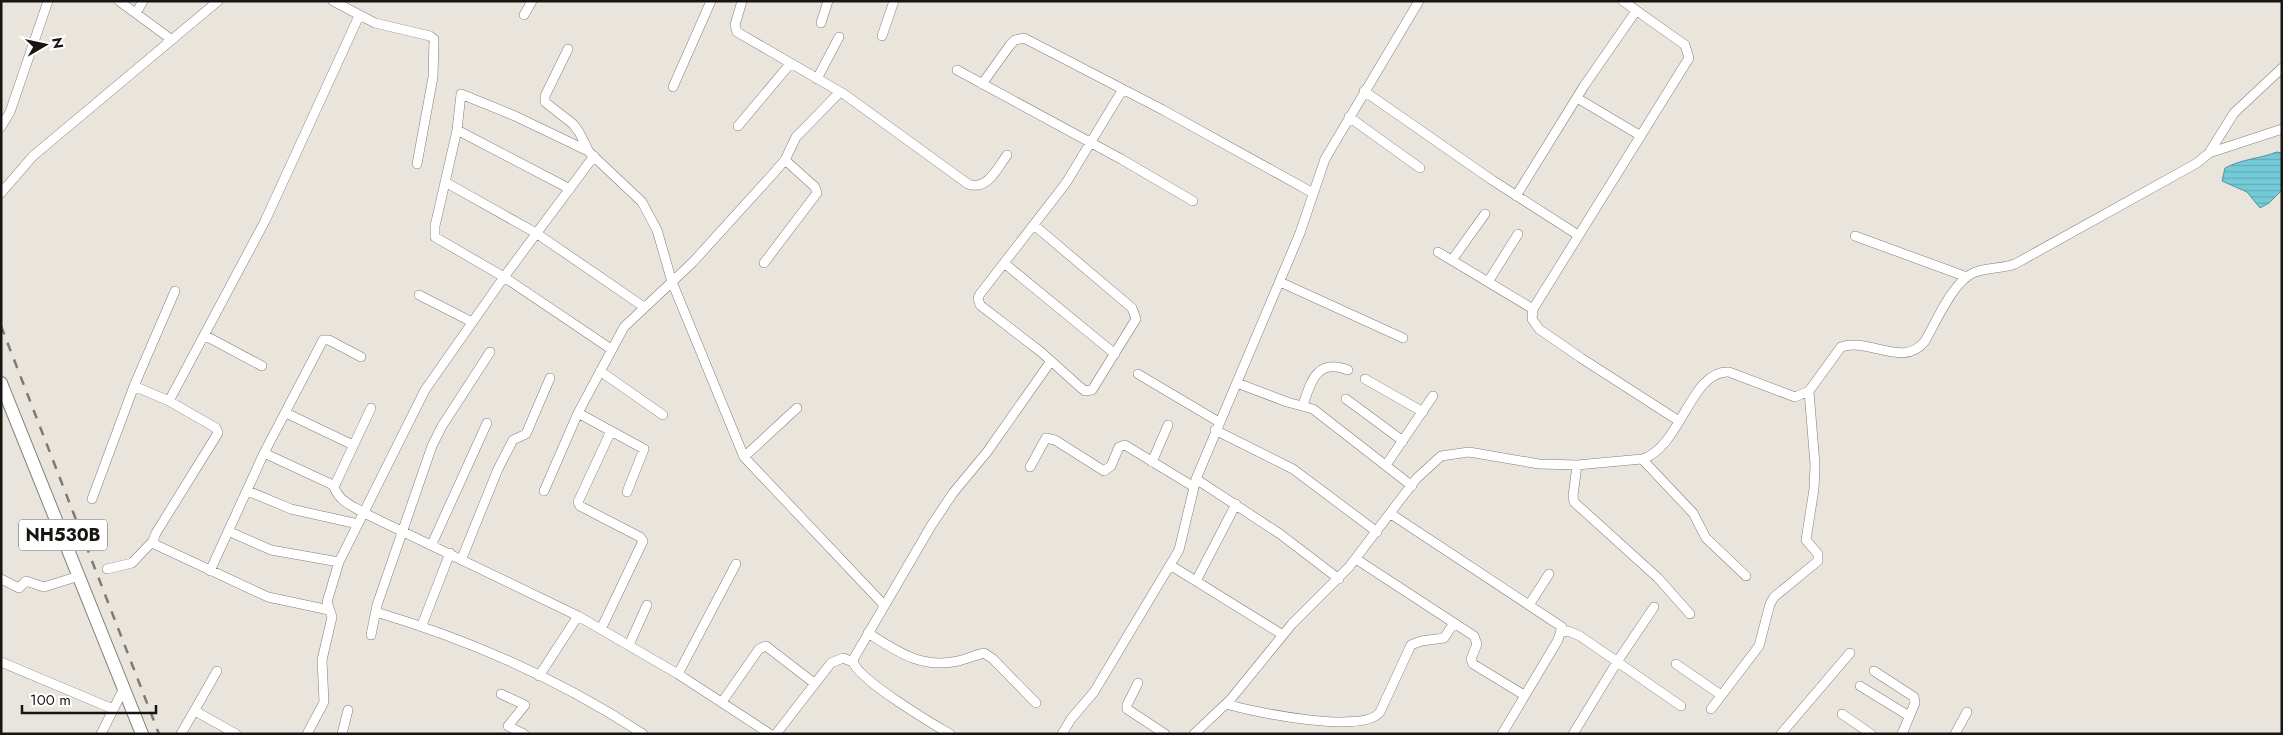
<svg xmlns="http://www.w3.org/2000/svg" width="2283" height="735" font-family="Jost,sans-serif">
  <defs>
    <pattern id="water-rules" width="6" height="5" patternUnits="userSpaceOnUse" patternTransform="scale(1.25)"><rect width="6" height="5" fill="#73cbd8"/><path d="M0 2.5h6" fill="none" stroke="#63adb8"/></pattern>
  </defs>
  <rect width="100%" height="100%" fill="#e9e5dc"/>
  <path fill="url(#water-rules)" stroke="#57949d" d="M2277,152L2282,153V190L2269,203L2260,208L2247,192L2222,181L2225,168C2242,159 2258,159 2277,152Z"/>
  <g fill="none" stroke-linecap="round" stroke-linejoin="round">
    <g stroke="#837f77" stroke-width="10">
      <path id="minor" d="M119,1L172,40
        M333,1L375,23L430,36L434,39L433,77L417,164
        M742,1L735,25L737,32L844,94L968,184C987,191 997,169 1007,155
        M1623,1L1685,45L1689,58L1533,309L1532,319L1539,329L1581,358L1679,421
        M136,13L143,1
        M524,15L532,1
        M821,23L828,1
        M882,36L894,1
        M568,49L545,96V102L573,124L579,132L588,150
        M957,70L1121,159L1193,201
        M817,79L839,37
        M982,84L1010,45L1015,40L1024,38L1163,110L1313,193
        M673,87L711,1
        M1364,91L1492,180L1578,235
        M1577,98L1641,136
        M1349,117L1420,168
        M738,126L790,64
        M1,127L10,112L48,1
        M457,130L570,189
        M2209,153L2282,129
        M445,182L536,233L644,307
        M1,193L33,156L218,1
        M1516,196L1584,86L1636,11
        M1034,225L1132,308L1136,319L1092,390L1085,391L1080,387L1041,352L980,305L978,298L980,294L1066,183L1123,89
        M1855,236L1967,277
        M1438,252L1533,309
        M1452,260L1485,214
        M764,263L817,193L815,187L785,160
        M1004,263L1115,354
        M1280,282L1403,338
        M1488,282L1518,234
        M419,295L472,322
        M204,335L262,366
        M611,349L504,277L435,237V226L457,130L461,94L515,116L588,151L642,202L657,230L672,282L744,457L884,605
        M600,371L663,415
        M1138,374L1219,422
        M1365,379L1423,412
        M1237,383L1287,402L1313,409L1412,486
        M134,386L175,291
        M1346,399L1403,441
        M169,401L265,221L359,16
        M1303,405C1311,381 1317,358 1348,370
        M286,413L353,445
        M578,413L644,449L627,492
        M1215,430L1293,469L1377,532
        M264,453L333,485C339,501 349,504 364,513L578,616L678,674L770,734
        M744,457L797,408
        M1642,459L1693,513L1706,538L1746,576
        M1152,462L1168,425
        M1386,465L1433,396
        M1577,465L1573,496L1574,502L1658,578L1690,614
        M1030,467L1046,438L1055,440L1104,471L1111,466L1119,447L1125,445L1194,487
        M1196,479L1280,534L1339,579
        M334,487L371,408
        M248,491L291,509L358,524
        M544,491L578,413L624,327L693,262L772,175L785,160L796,137L840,92
        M92,499L134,386L169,401L216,428L218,433L156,533L152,543L268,597L329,610
        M1391,514L1562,627L1558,640L1502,734
        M228,531L271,550L339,562
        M432,544L487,423
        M462,558L498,469L513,440L526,434L550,378
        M1356,559L1474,636L1477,644L1471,659L1473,664L1524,695
        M1170,565L1283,635
        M107,569L132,563L152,542
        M210,571L264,453L323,340H329L361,357
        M1,579L19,588L26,581L44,587L79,576
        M1196,581L1236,504
        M1529,605L1549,574
        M376,612C470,640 561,680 643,734
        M422,625L450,553
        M601,629L643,541L640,537L580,506L578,502L611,431
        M1562,632L1568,631L1580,636L1681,706
        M868,633C898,652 921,669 958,661C967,659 975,655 984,653L993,659L1036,703
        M371,635L377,605L432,446L442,426L490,352
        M629,645L647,605
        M1,662L113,709
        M1676,664L1721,695
        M1874,671L1914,697L1915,703L1902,734
        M678,674L736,564
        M539,676L578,616
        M1138,683L1127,705V709L1165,734
        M1860,686L1909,716
        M501,694L525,705L508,726L524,734
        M722,702L759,649L766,646L814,683
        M1226,704C1253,712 1364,735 1380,712L1411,645L1421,641L1444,638L1454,623
        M1711,709L1759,646L1770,604L1774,597L1818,561V554L1806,540L1814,489L1815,465L1809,391
        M195,711L236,734
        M1842,714L1871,734
        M101,734L124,688
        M181,734L217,671
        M307,734L324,702L322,660L332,617L327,602L339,562L425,390L504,277L594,156
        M342,734L348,710
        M776,734L831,663L843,658L853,662
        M950,734C931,723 859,680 853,662L854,658L931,526L953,493L987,452L1051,361
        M1062,734L1071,719L1094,692L1179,550L1196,479L1300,233L1325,159L1419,1
        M1194,734L1230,700L1292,624L1349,567L1416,479L1441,456L1469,452L1539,464L1577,465L1642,459C1680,449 1691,369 1729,372L1795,397L1809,391L1841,347C1868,337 1904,369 1925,341C1936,322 1953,282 1973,273C1986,267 2002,269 2015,264L2197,163L2209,153L2234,113L2282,68
        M1573,734L1617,662L1654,607
        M1781,734L1850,653
        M1955,734L1967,712"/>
    </g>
    <g stroke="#837f77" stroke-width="14">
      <path id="highway" d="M1,383L142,734"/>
    </g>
    <use href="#minor" stroke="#fff" stroke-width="9"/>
    <use href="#highway" stroke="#fff" stroke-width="12"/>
    <path stroke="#7e7b75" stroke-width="2.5" stroke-dasharray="9 9" stroke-linecap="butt" d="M1,326L159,734"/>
  </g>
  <g text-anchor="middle" stroke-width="4" stroke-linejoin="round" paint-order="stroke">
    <rect fill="#fff" stroke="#5d5b59" stroke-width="1" x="19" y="519.5" width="88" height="31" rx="4"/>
    <g font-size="18" font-weight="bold" fill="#171512">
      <text x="63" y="541">NH530B</text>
    </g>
  </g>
  <rect width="2283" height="735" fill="none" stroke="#171512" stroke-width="5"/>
  <g transform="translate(45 45) rotate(81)" stroke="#ffffff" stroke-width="4" paint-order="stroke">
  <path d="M0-4L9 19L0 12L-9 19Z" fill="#171512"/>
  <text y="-8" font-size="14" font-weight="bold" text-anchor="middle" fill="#171512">N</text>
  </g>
  <path d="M22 705v8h134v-8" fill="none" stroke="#171512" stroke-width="2.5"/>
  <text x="30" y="705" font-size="15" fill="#171512" stroke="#ffffff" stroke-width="4" paint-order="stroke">100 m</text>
</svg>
